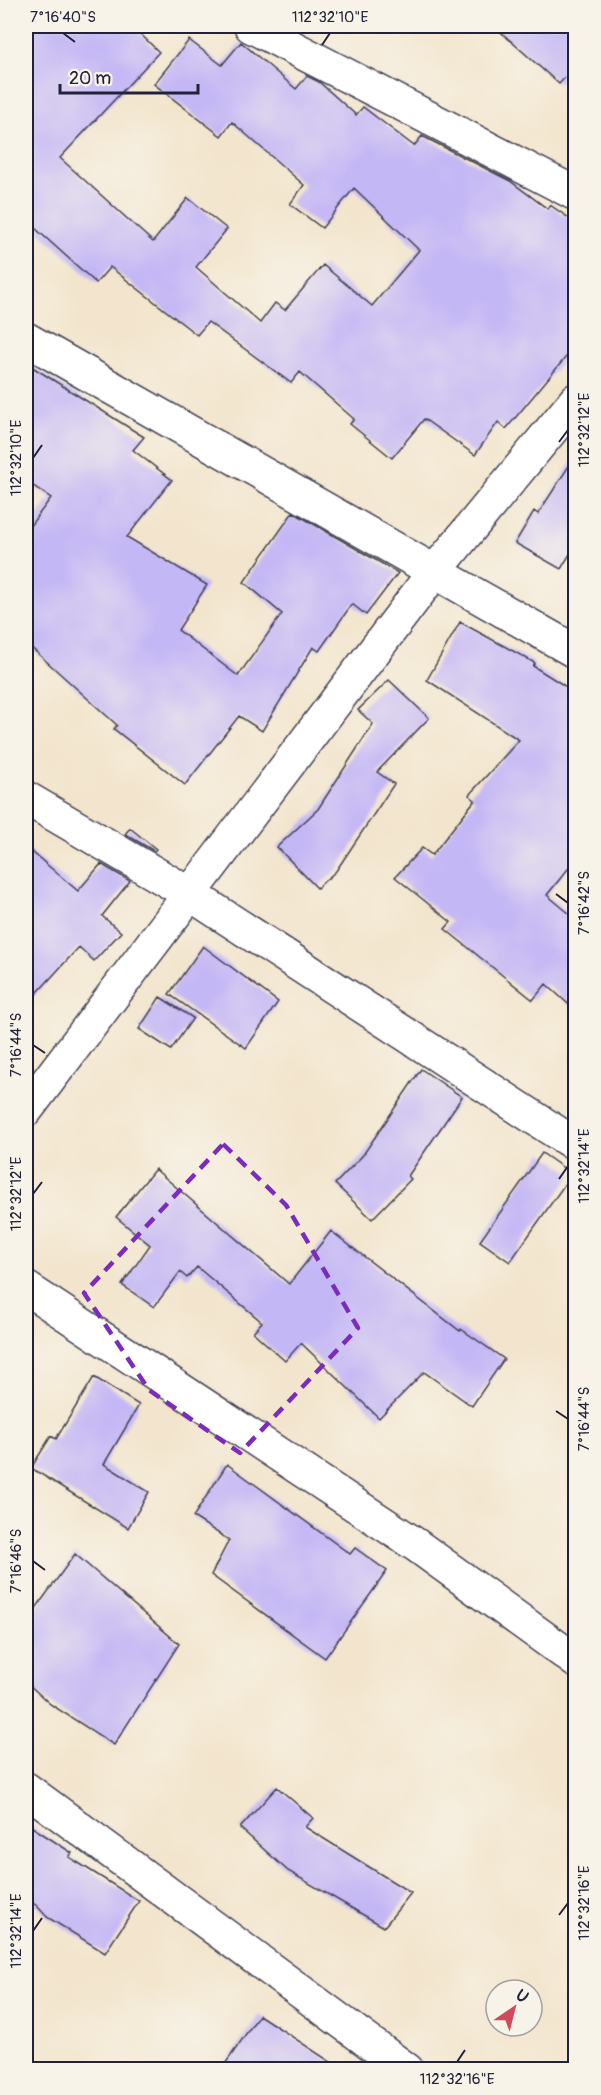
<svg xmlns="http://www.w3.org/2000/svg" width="601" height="2095" font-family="Pangolin,sans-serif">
  <rect width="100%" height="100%" fill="#f7f3e8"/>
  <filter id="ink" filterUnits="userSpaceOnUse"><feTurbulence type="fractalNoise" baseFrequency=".0167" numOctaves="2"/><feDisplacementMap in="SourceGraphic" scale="12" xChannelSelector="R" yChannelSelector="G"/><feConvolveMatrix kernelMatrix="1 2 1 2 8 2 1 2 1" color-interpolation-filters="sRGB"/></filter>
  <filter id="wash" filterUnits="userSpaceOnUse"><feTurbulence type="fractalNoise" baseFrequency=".008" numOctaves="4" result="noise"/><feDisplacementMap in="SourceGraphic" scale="24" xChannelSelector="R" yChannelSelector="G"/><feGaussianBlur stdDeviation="1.35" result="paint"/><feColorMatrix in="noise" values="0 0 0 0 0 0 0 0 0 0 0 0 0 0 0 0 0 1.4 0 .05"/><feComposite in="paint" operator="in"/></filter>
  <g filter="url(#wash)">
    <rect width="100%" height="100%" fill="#f3e5cd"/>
    <g id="blocks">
      <path fill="#c4b7f5" d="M26,26H132L159,52L60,158L153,242L188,198L227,229L196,267L260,323L275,303L285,310L323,265L372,306L419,250L354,188L322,228L290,204L304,185L232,122L221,136L154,84L189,40L222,65L241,42L296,89L307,76L319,82L356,115L363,107L414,146L422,136L510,181L548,209L550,205L576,223V345L506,429L498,422L475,455L424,419L392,458L350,424L354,419L300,372L291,383L208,322L197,335L110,267L96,283L26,220Z
        M494,26H576V66L559,84Z
        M26,363L144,437L133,450L172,480L127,537L207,585L178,630L238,676L282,614L244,582L293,512L398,573L366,615L352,604L319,651L313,647L262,731L239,716L185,785L114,729L117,725L26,643V531L51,498L26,481Z
        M576,455V544L561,569L515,543L534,511L538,514Z
        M460,622L535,663L533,666L576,693V859L547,895L576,919V1011L546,984L533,1000L445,929L451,922L395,877L422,848L432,855L475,800L469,795L519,740L427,680Z
        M389,680L429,718L377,772L394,784L336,871L317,888L277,847L318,809L373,724L358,710Z
        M130,828L156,849L154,851L125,834Z
        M26,847L78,891L101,864L130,881L102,916L121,932L94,961L79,947L26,1005Z
        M203,946L278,1002L246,1048L169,994Z
        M160,997L193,1018L171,1050L139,1029Z
        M421,1069L462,1097L408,1176L411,1179L372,1219L335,1184L363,1155Z
        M542,1153L572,1174L510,1262L480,1241Z
        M155,1169L289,1284L331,1231L460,1331L461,1329L504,1359L472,1406L424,1372L379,1418L301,1343L285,1361L253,1332L262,1322L197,1267L187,1278L180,1272L154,1307L122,1285L150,1245L116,1217Z
        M94,1377L139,1405L104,1464L149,1492L128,1528L31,1468L51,1436L56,1439Z
        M227,1464L350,1554L355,1548L387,1571L325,1658L211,1575L229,1540L193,1517Z
        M75,1554L179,1644L114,1745L50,1704L26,1682V1622Z
        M277,1787L313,1818L305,1827L411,1893L384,1927L288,1871L240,1828Z
        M26,1823L72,1853L69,1857L139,1901L105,1953L47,1917L37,1906L26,1898Z
        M259,2015L343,2070H221Z"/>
    </g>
  </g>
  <g filter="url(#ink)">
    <use href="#blocks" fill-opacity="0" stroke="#413f51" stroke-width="1.5"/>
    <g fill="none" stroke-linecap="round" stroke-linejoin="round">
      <g stroke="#413f51" stroke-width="36">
        <path id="minor" d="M251,26L576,194
          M26,339L576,652
          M26,798L190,894L576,1145
          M26,1110L435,571L576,400
          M26,1288L416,1545L576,1661
          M26,1789L407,2070"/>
      </g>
      <use href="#minor" stroke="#fff" stroke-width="33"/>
    </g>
  </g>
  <path fill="none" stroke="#7b2cbf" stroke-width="4.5" stroke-dasharray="12 8" stroke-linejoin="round" d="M223,1144L286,1205L358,1328L240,1453L149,1390L84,1293Z"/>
  <path fill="none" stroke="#22223b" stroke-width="2" d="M63,33L75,42M322,45L330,33M559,442L568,430M33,458L42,445M556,894L568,903M33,1045L45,1053M559,1179L568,1166M33,1194L42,1182M556,1411L568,1419M33,1561L45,1570M559,1915L568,1903M33,1931L42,1918M457,2062L465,2050"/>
  <rect width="601" height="2095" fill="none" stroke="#f7f3e8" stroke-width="66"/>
  <g transform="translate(514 2008) rotate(35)"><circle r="28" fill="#f7f3e8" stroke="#a29fa3" stroke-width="1.5"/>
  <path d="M0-4.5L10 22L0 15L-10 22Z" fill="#d1495b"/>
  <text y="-9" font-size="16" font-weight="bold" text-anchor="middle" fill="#22223b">U</text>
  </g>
  <path d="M60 84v9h138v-9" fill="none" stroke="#22223b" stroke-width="3"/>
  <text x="69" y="84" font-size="18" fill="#22223b" stroke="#f7f3e8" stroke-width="4.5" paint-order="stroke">20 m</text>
  <rect x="33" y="33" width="535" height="2029" fill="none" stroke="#22223b" stroke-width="2"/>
  <g font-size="15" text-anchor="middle" fill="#22223b">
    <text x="63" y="22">7°16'40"S</text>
    <text x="330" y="22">112°32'10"E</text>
    <text transform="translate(584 430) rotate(-90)" y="5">112°32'12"E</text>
    <text transform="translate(16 458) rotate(-90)" y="5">112°32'10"E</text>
    <text transform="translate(584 903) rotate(-90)" y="5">7°16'42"S</text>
    <text transform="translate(16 1045) rotate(-90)" y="5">7°16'44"S</text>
    <text transform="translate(584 1166) rotate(-90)" y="5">112°32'14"E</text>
    <text transform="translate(16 1194) rotate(-90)" y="5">112°32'12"E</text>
    <text transform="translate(584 1419) rotate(-90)" y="5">7°16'44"S</text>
    <text transform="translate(16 1561) rotate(-90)" y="5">7°16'46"S</text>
    <text transform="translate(584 1903) rotate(-90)" y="5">112°32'16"E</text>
    <text transform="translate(16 1931) rotate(-90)" y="5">112°32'14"E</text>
    <text x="457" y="2084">112°32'16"E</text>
  </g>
</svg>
